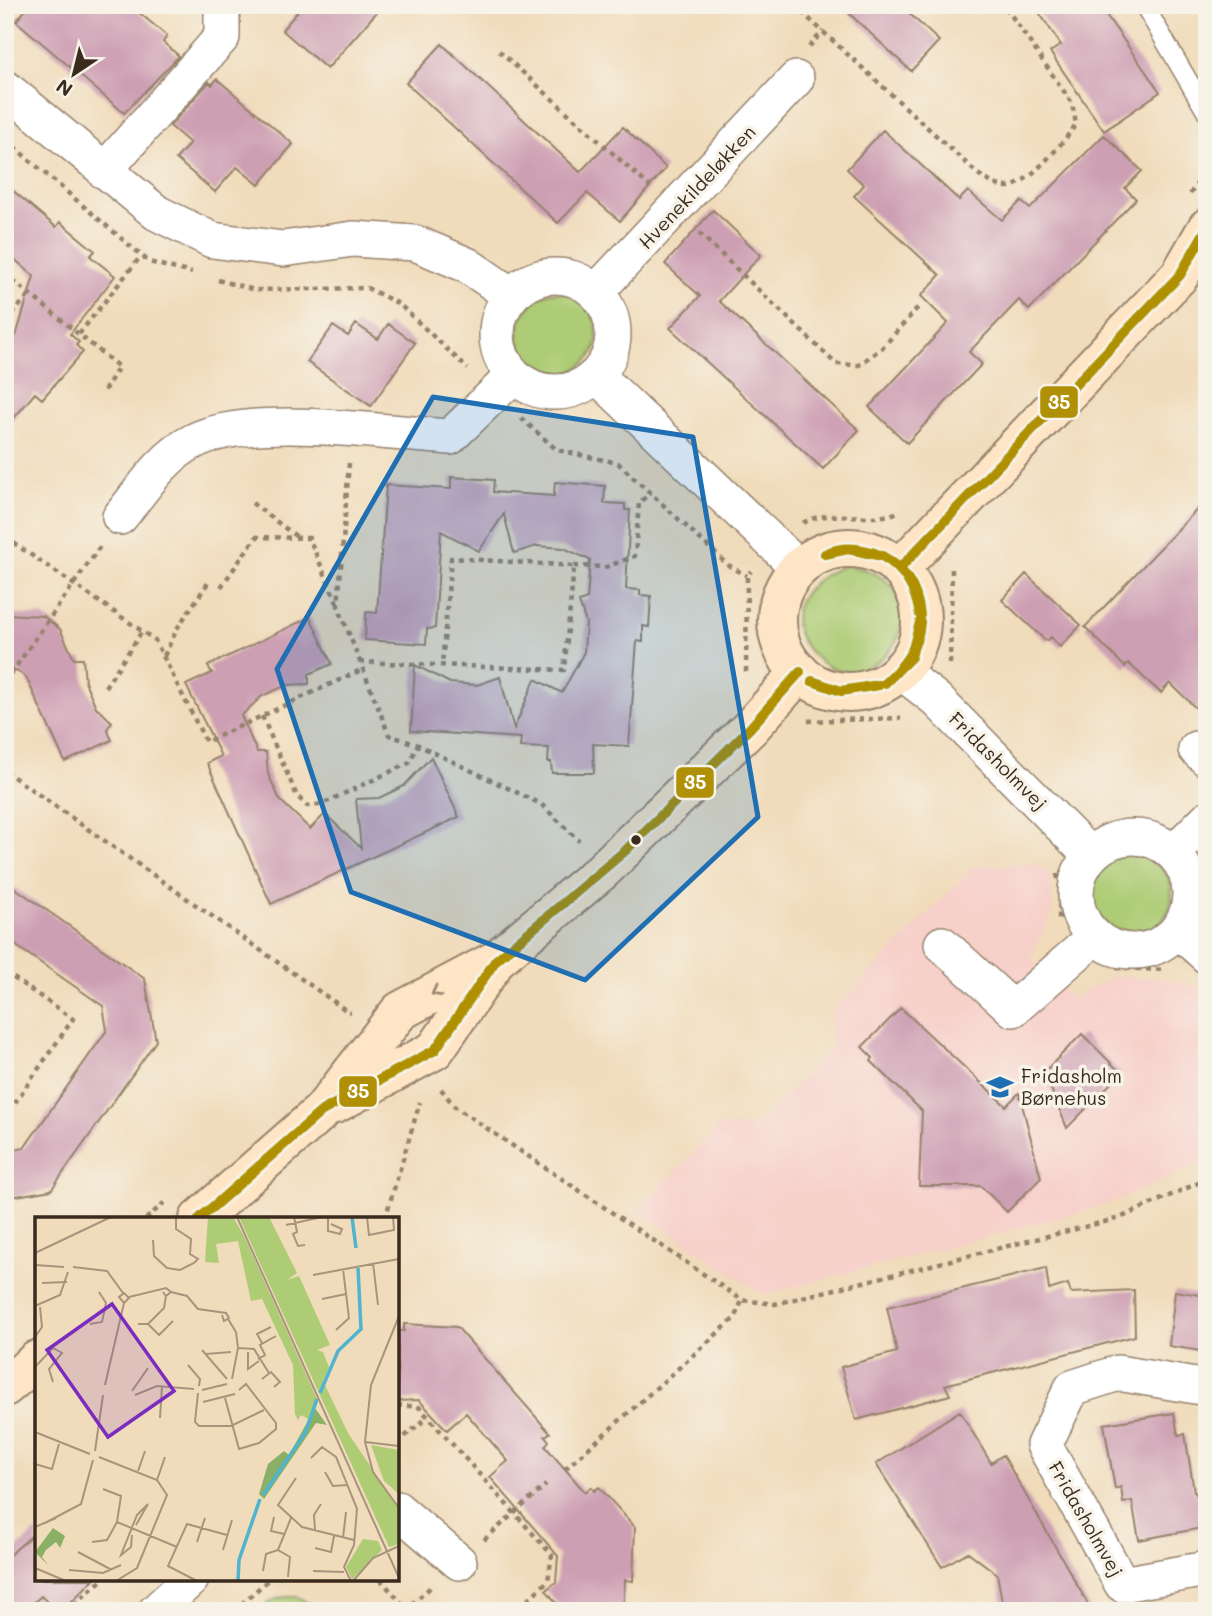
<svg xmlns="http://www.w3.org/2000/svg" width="1212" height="1616" font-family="Mali,sans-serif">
  <rect width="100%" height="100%" fill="#f7f3e8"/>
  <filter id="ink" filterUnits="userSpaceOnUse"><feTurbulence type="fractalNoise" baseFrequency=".0143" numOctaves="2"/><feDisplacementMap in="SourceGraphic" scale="14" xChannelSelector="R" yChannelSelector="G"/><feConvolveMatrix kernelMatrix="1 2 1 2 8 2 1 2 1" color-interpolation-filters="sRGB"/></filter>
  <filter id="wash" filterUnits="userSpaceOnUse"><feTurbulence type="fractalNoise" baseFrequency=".00686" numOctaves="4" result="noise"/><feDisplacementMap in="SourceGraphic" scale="28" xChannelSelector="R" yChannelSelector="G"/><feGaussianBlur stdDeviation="1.57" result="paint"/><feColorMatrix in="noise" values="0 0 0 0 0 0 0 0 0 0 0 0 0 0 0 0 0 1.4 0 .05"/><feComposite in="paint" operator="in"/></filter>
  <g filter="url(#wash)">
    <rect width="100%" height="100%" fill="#f0dbba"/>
    <path fill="#f7d0ca" d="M1038,864L1051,877L1052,913L1030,958L1071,999L1113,976L1166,979L1191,985L1207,996V1159L1139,1192L1096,1208L768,1294L758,1291L638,1210L720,1126L756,1127L832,1047L831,1013L974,866Z"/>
    <path fill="#adcc74" stroke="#747b49" stroke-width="2" d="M549,292C557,293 565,292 572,295C595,307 608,341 586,362C581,367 574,370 568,374C512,369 499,317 549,292Z
      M847,565C969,588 864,729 804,644C779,607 814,575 847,565Z
      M1092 894a40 40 0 1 1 80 0a40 40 0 1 1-80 0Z
      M284,1597H298L321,1611H260L271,1601Z"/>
    <g id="blocks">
      <path fill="#cd9fb3" d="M30,5H130L167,36L163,42L179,56L124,113L16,21Z
        M303,5H383L327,69L282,30Z
        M840,5H900L939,41L911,71Z
        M1034,5H1099L1160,92L1104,131L1050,52L1061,45Z
        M442,44L580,172L623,127L666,168L620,221L587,193L558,223L406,83Z
        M217,79L293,144L259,185L237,167L215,192L176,159L190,143L170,126L209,82L212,85Z
        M883,130L959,200L968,191L1002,220L1021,201L1030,209L1104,135L1142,171L1125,188L1136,199L1029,310L1019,300L969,352L982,364L907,443L869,407L948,323L921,296L940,275L854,196L864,185L847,169Z
        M5,184L56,227L60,222L95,251L90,256L115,276L70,334L79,342L76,345L83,352L42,399L35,393L5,429V349L16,336L34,276L5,251Z
        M713,210L761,255L719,301L859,430L823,469L670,328L700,296L665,264Z
        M356,324L378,339L388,324L415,343L371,406L307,362L333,326L348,336Z
        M451,477L494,480L493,492L554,496L555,482L605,486L604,503L625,504V510H630L626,589L640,590V595L651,596L649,627L643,626V642L637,641L629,746L593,744L594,773H552L551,762H548L549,748L520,747L521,738L411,731L415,665L450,683L477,685L500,677L514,729L535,679L562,693L584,652L586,623L579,602L587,599L590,560L564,548L537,546L514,553L504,514L479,551L441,531L435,628L427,629L426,644L365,640L366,612L377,613L386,485L451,489Z
        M1207,499V719L1170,683L1161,693L1128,663L1125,667L1085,627Z
        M1026,574L1081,625L1060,647L1051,637L1046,641L1002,600Z
        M5,614L43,616L60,629L74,659H83L85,682L96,707L112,722L107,729L112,740L65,762L26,677L5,664Z
        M310,617L332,664L309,674V684L287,685L262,696L241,716L257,752H266L268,774L280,800L310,829L325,814L361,848L356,799L379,798L404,786L431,757L459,817L271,904L207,763L221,756L186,685L212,673L208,666Z
        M5,881L145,979L156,1041L51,1190L5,1198V1151L24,1148L107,1030L103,1006L5,938Z
        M901,1008L1006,1106L1019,1093L1041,1178L1007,1212L981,1186H919L922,1111L871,1061L873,1058L862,1047Z
        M1082,1034L1121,1073L1067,1128L1044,1072Z
        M1046,1268L1049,1290L1068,1284L1071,1293L1134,1290L1135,1336L945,1385L950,1395L856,1420L841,1367L897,1352L887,1307Z
        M1175,1291L1207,1296V1352L1169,1346Z
        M404,1324L457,1327L550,1433L545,1436L549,1441L545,1446L585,1492L591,1487L594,1491L599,1487L635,1527L633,1581L625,1580L623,1611H563L546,1590L556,1582L558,1556L490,1477L508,1461L466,1413L447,1430L419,1400L397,1401L398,1331H404Z
        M960,1411L991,1463L1003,1455L1092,1611H1014L1002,1601L997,1574L968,1552L942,1567L876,1464Z
        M1174,1413L1178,1435L1185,1434L1194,1491L1207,1510V1527L1139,1540L1132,1501L1123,1503L1121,1487L1115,1489L1104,1424Z
        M37,1531V1579H94L62,1611H57L41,1596L24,1611H5V1559Z"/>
    </g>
  </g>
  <g filter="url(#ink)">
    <use href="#blocks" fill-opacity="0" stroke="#96826c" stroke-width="2"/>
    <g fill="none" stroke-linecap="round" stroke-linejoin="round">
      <g stroke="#96826c" stroke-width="21">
        <path id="lane" d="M1144,5L1207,113"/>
      </g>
      <g stroke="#96826c" stroke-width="38">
        <path id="street" d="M5,88L157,213L212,240L283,249L353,239L415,243L467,265L511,295
          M104,171L222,37V5
          M497 334a58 58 0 1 1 116 0a58 58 0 1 1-116 0Z
          M596,292L796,79
          M596,375L799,568
          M120,517C142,490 162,457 194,441C251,412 385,433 450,437L514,375
          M900,671L936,699L1090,855
          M1196,749L1207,759
          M1076 894a57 57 0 1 1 114 0a57 57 0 1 1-114 0Z
          M1173,853L1207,819
          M1178,930L1207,956
          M942,944L1013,1009L1095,937
          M1207,1388L1118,1373L1072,1388L1044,1445L1122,1584L1207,1569
          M397,1509L459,1562
          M156,1611L191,1579"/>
      </g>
      <g stroke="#96826c" stroke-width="42">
        <path id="secondary" d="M777 620a72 72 0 1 1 144 0a72 72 0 1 1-144 0Z
          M900,568L1180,275L1207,228
          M335,1104L435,1050L493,965
          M199,1219L322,1111L400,1011L496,960L602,871L750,728L800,672
          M5,1387L37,1360"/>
      </g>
      <path stroke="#96826c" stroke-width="4.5" stroke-dasharray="5 5" stroke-linecap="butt" d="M794,5L978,174C987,180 996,187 1008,187C1026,187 1066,140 1076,124L1072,103L1004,5
        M809,47L823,31
        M499,51L649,186
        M6,140L149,262L192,273
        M1190,194L1207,169
        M699,233L836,364L859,365L883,347L920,305
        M5,274L119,367L102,394
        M218,280L255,290L367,288L399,304L468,369
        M5,322L30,294
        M79,334L141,256
        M521,418L557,450L618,463L728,565L747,576
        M349,463L338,606L389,735L418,745L541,804L579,841
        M252,503L297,537
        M803,523C831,506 871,526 900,511
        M5,537L155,640L206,742L363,669
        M5,547L10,540
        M574,566L606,567L635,556L639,503L650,493
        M221,587L256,537L309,538L338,605
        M164,656L178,627L210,580
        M360,662L564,670L574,566L451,558L442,665
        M950,664L952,568
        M746,672L747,576L751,571
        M5,682L101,545
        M105,687L143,630
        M262,716L297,796L307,806L322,804L409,763L418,745
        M808,721L901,718
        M5,771L350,1013
        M1057,874L1060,886L1059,921
        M1116,968L1166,970
        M5,972L73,1019L5,1117
        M441,1089L455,1107L742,1300L775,1304L1120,1218L1207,1179
        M146,1219L165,1202
        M385,1219L420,1102
        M397,1405L419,1407L552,1555L548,1581L515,1611
        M397,1443L428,1417
        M565,1469L736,1317L742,1300
        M484,1540L546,1485
        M380,1579L409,1611
        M67,1611L103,1579
        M234,1611L269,1579
        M404,1611L433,1585"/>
      <use href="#lane" stroke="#fff" stroke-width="18"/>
      <use href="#street" stroke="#fff" stroke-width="35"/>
      <use href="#secondary" stroke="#fde5c5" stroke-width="38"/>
      <g stroke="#f7f3e8" stroke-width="16">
        <path id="bus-1" d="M825,554C844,545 863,548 882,556
          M825,554L848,549L882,556
          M882,556C905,568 917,589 920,615
          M882,556C904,568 916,590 920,615
          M900,568L1180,275L1207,228
          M812,681L841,691L879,685
          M812,681L841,691L879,685
          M885,683C904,666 918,648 920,622
          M885,683L911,657L920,622
          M199,1219L322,1111L435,1050L496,960L626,850L750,728L800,672"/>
      </g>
      <use href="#bus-1" stroke="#af9006" stroke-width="10"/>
    </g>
    <defs><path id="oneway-chevron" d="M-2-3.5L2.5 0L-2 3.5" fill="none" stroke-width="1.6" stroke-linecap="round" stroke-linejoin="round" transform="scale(1.75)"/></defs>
    <use stroke="#9c8872" href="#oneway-chevron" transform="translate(436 992) rotate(152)"/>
  </g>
  <path fill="#1f6fb2" fill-opacity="0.2" stroke="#1f6fb2" stroke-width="5" stroke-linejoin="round" d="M433,397L693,437L758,817L585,980L351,892L277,669Z"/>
  <defs>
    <g id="school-bare" transform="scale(2.1)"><path d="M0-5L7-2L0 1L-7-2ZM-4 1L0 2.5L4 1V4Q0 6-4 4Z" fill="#1f6fb2" stroke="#f7f3e8" stroke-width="2.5" paint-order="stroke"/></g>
  </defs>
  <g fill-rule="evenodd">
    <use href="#school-bare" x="1000" y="1087"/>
  </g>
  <circle fill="#3b2a1e" stroke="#f7f3e8" stroke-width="2.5" cx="636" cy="840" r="6"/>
  <g text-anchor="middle" stroke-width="7" stroke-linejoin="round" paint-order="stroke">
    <g font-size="19" fill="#3b2a1e" stroke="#f7f3e8">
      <text transform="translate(697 187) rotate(-47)" y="7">Hvenekildeløkken</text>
      <text transform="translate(998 761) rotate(45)" y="7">Fridasholmvej</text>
      <text transform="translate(1086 1519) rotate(60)" y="7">Fridasholmvej</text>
    </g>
    <g font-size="19" fill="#3b2a1e" stroke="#f7f3e8" text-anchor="start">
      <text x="1021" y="1083">Fridasholm<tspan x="1021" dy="22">Børnehus</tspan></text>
    </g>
  </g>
  <g transform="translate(35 1217)">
    <rect width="364" height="364" fill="#f0dbba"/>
    <path d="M173,0H198L209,19L282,182L273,202L266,198L263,203L260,197L258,148L227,82L216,84L203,24L181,27L184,46L170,45ZM204,0H234L262,56L252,63L264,59L295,128L282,133L288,135L294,150L288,164L313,216L364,292V327L354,330ZM336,228L364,233V277L349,264ZM328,322L343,324L347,333L317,362L311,350Z" fill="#adcc74"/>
    <path d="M280,191L292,208L281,206L229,282L224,277L233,247L249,234L254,238ZM18,311L30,319L25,331L21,325L11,333L7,340L13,348L0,335Z" fill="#8ab066"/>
    <path fill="none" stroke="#50b3cf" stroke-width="3.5" d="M317,0L321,31M285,176L303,134L326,112L323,51M228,278L270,216L282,182M203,364L204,343L225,282"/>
    <path fill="none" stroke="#a8947c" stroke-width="2" d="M202,0L364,361M259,0L262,15L258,17L263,29L270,28M293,0V14L305,17L307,12L296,7M332,0L334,18L359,13L358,0M251,8L287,0M118,23L119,39L132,51L145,53L159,46L163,42L155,37L156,22L141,12V0M0,36L76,0M338,46L343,88M0,48L29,50M38,50L72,54L88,76M278,58L364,42M7,66L32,65M136,75L152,79L163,92L191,96L194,101L189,104L187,98M94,80L131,71L136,75L131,79L128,75M287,82L311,77M0,89L25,78L33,55M364,99L336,168L330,225L338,255L364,291M193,102L201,115L203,131L197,162M55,107L67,105L71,86L64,75M103,107H113L124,118L138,104M113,107L129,91L131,79M301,113L314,101L308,52M0,120L7,110L5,90M227,126L222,117L236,110M203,131L219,132L234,156M167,133L192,162M213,135V152L224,144M171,137L196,135M223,142L230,138L225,128L241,119M153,148L165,162L164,169M0,150L18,131L27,136L14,152L18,165M227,162L236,155L245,165L239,170M70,168L89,86L94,81L89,76L84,80L89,86M167,173L192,167M97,174L113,151M163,176L160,205L164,209H196L229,193M100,178L122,169L159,172M190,181L204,232L224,226L241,212V206L211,167L204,173M168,185L200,177M125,201L127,169M0,215L55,237M330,225L364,229M60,234L68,178M64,240L122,263L132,278L102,351L81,364M276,241L287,230L301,240L322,292L319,328L309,350L316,364M0,247L17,252L24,227M103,254L110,234M290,255L298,269L312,268M261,261L243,288L267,310L319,323M122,263L130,240M68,272L86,279L82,305L142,330M239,300L236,314L249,317M10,306L46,287L58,243M0,310L21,301M280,313L279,298L286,287M97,318L96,330L86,338L102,298L113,287L101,308M308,321L311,295M57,325L72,323L82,305M162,325L170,301M280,331L296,335L299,319M188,333L197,303M243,333L255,340L253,360M43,335L77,353M0,351L31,364M34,353L68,356L86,348M228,354L231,337L243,333L256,301M278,354L309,355M162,364L133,349L152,307L192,318M318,364L338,341L364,329"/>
    <path fill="#7b2cbf" fill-opacity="0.15" stroke="#7b2cbf" stroke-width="3.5" d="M77,87L139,174L73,220L12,133Z"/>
    <rect width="364" height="364" fill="none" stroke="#3b2a1e" stroke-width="3.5"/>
  </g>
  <g stroke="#f7f3e8" stroke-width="2.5">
    <rect x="1039" y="385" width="40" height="34" rx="7" fill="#af9006"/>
    <rect x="675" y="766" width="40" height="33" rx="7" fill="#af9006"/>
    <rect x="338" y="1075" width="40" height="33" rx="7" fill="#af9006"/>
  </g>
  <g font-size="19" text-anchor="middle" font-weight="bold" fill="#fff">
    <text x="1059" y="409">35</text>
    <text x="695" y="789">35</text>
    <text x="358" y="1098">35</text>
  </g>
  <rect width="1212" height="1616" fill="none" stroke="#f7f3e8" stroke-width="28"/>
  <g transform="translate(74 74) rotate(215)" stroke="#f7f3e8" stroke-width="5" paint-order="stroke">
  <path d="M0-5L12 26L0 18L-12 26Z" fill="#3b2a1e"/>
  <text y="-10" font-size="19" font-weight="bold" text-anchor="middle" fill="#3b2a1e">N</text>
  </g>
</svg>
